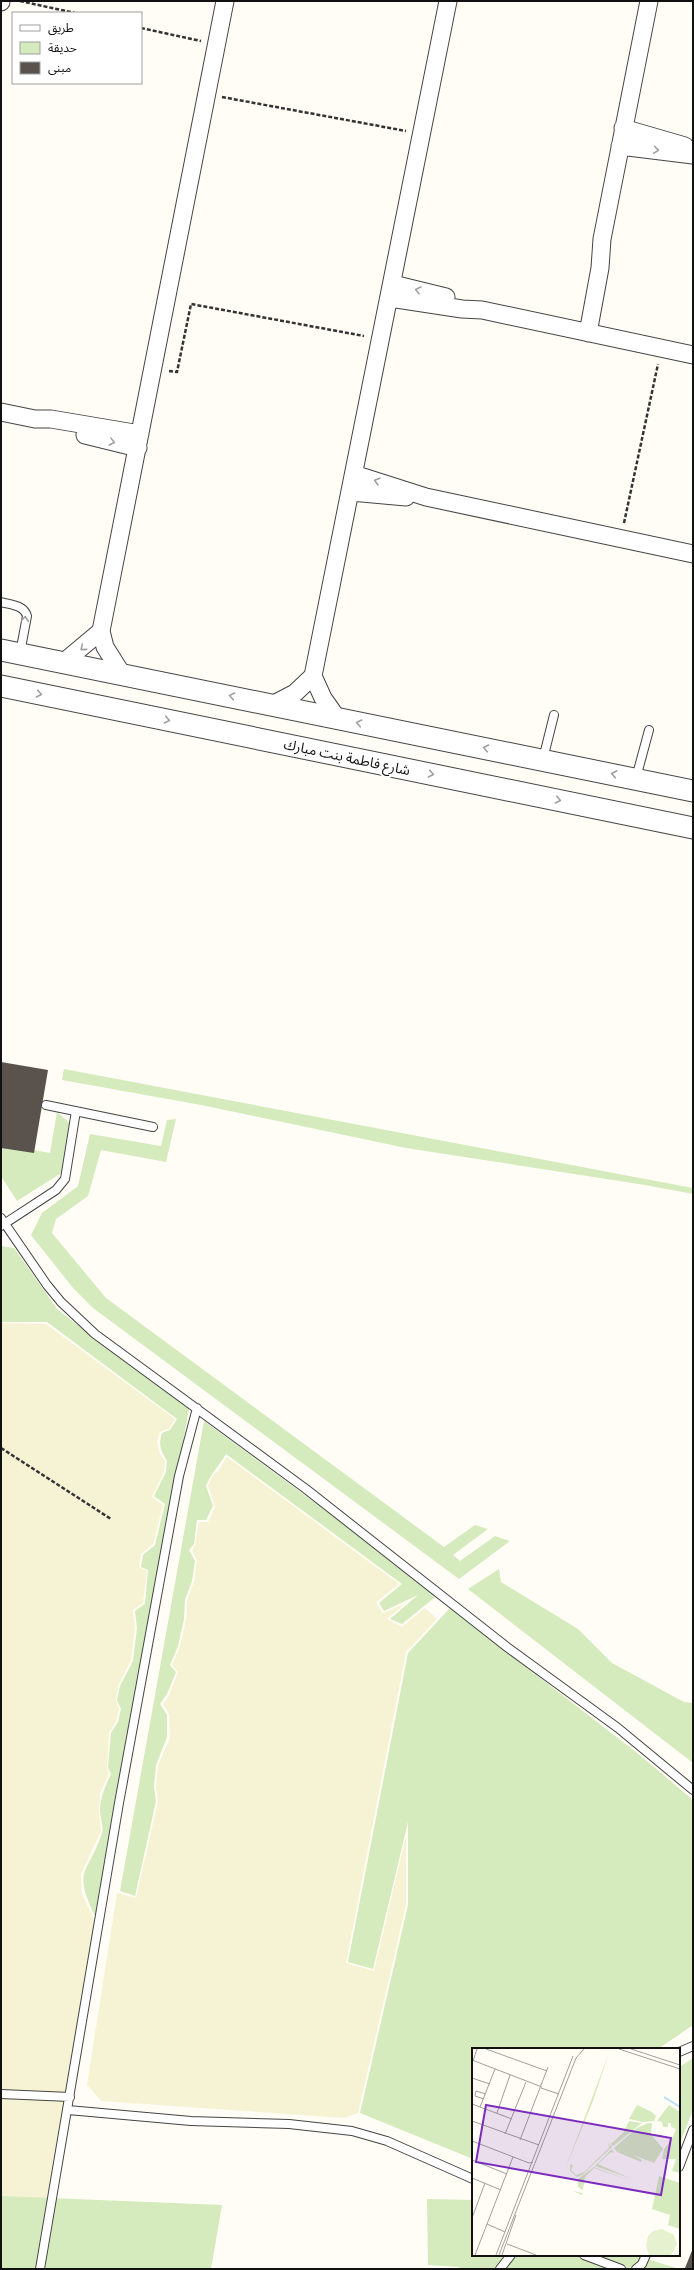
<svg xmlns="http://www.w3.org/2000/svg" width="694" height="2270" font-family="'Zilla Slab','Noto Sans Arabic',serif">
  <rect width="100%" height="100%" fill="#fffdf5"/>
  <path fill="#f6f3d4" d="M1,1323L46,1324L175,1419L169,1429L160,1432L157,1441L159,1452L165,1461L164,1472L152,1497L163,1505L153,1544L141,1554L139,1567L147,1571L143,1603L133,1610L135,1628L131,1660L118,1686L116,1700L119,1709L116,1722L109,1733L107,1767L109,1774L100,1793L99,1812L101,1831L81,1874L82,1894L95,1921L48,2201L1,2198Z
    M227,1457L399,1584L376,1602L383,1613L406,1603L387,1619L402,1627L425,1608L437,1619L406,1652L346,1963L374,1971L406,1836V1827V1905L358,2113L344,2118L101,2101L87,2085L117,1893L136,1898L158,1801L156,1787L158,1765L170,1738L169,1714L163,1704L169,1695L178,1672L172,1665L180,1646L186,1620L187,1601L194,1581L197,1561L192,1550L195,1545L199,1522H208L215,1507L208,1486L213,1475L219,1470Z"/>
  <path fill="#d5ebbd" d="M64,1069L693,1188V1194L645,1185L406,1148L201,1105L62,1080Z
    M57,1112L72,1125L63,1172L17,1201L1,1176V1144L50,1153Z
    M176,1119L166,1162L101,1150L88,1196L56,1219L52,1233L106,1298L444,1547L475,1525L488,1529L453,1555L460,1561L495,1536L510,1541L459,1579L93,1308L73,1288L31,1235L42,1213L78,1186L90,1134L161,1146L167,1120Z
    M1,1246L14,1248L58,1310L189,1409L95,1916C72,1868 88,1875 102,1833C104,1827 100,1818 100,1811C100,1797 105,1787 111,1774L108,1767L111,1733L118,1722L121,1709L117,1700L120,1686L133,1661L137,1628L135,1611L145,1604L148,1570L141,1567L143,1555L155,1545L165,1504L154,1496L166,1472L167,1461C161,1451 158,1445 162,1433L170,1430L177,1419L47,1322H1Z
    M204,1421L439,1594L402,1624L390,1619L418,1595L384,1611L379,1603L402,1584L226,1454C219,1466 211,1473 206,1486L213,1506L206,1520H197L194,1544L189,1550L195,1561L192,1581L185,1600L184,1619L178,1646L170,1665L176,1672L167,1694L160,1704L167,1715V1737L156,1765L154,1787L156,1801L135,1896L120,1891Z
    M499,1569L501,1582L578,1629L612,1663L684,1702L693,1703V1763L468,1589Z
    M450,1608L641,1756L693,1800V2025L658,2049H473V2159L360,2113L408,1905V1822L373,1969L348,1962L408,1653Z
    M693,2058V2110L679,2146V2067Z
    M1,2196L222,2205L211,2269H1Z
    M427,2199L473,2200V2255H635L679,2269H459V2267L428,2265Z"/>
  <path fill="#5a524d" d="M1,1062L48,1070L34,1153L1,1148Z
    M693,2248V2269H688L685,2268Z"/>
  <g fill="none" stroke-linecap="round" stroke-linejoin="round">
    <g stroke="#444" stroke-width="10">
      <path id="service" d="M1,602C11,605 24,605 27,616L20,653
        M543,759L554,715
        M636,778L649,730
        M46,1105L153,1127
        M1,1218L47,1285L61,1302L95,1334L306,1489L507,1647L618,1728L693,1790
        M1,1226L56,1190L65,1179L76,1111
        M679,2052L693,2046
        M1,2094L70,2097
        M68,2110L191,2121L289,2124L352,2131L387,2141L473,2179
        M679,2167L693,2130
        M584,2255L621,2269
        M40,2269L119,1803L179,1476L197,1408
        M500,2269L511,2255
        M636,2269L642,2264L646,2255"/>
    </g>
    <g stroke="#444" stroke-width="19">
      <path id="minor" d="M1,2V1
        M623,128L685,146
        M620,146L693,155
        M393,284L446,297
        M390,298L462,309L482,310L693,355
        M588,333L600,268L602,239L649,1
        M1,412L35,419H51L140,434
        M85,435L138,448
        M354,474L426,497L693,554
        M351,492L406,497
        M64,662L101,631
        M122,674L105,647L101,631L225,1
        M313,676L323,698L337,718
        M272,705L295,693L313,676L448,1"/>
    </g>
    <g stroke="#444" stroke-width="23">
      <path id="tertiary" d="M1,650L693,791
        M1,686L693,828"/>
    </g>
    <path stroke="#333" stroke-width="2.5" stroke-dasharray="4 2" stroke-linecap="butt" d="M20,1L75,13
      M141,28L201,41
      M222,97L406,131
      M169,371L177,372L191,304L364,336
      M624,523L658,364
      M1,1448L111,1519"/>
    <use href="#service" stroke="#fff" stroke-width="8"/>
    <use href="#minor" stroke="#fff" stroke-width="17"/>
    <use href="#tertiary" stroke="#fff" stroke-width="21"/>
  </g>
  <defs><path id="oneway-chevron" d="M-2-3.5L2.5 0L-2 3.5" fill="none" stroke-width="1.6" stroke-linecap="round" stroke-linejoin="round"/></defs>
  <g stroke="#a0a0a0">
    <use href="#oneway-chevron" transform="translate(656 150) rotate(8)"/>
    <use href="#oneway-chevron" transform="translate(418 290) rotate(-166)"/>
    <use href="#oneway-chevron" transform="translate(112 442) rotate(14)"/>
    <use href="#oneway-chevron" transform="translate(377 481) rotate(-164)"/>
    <use href="#oneway-chevron" transform="translate(25 619) rotate(-86)"/>
    <use href="#oneway-chevron" transform="translate(83 648) rotate(140)"/>
    <use href="#oneway-chevron" transform="translate(39 694) rotate(12)"/>
    <use href="#oneway-chevron" transform="translate(232 696) rotate(-168)"/>
    <use href="#oneway-chevron" transform="translate(167 720) rotate(12)"/>
    <use href="#oneway-chevron" transform="translate(359 723) rotate(-168)"/>
    <use href="#oneway-chevron" transform="translate(486 748) rotate(-168)"/>
    <use href="#oneway-chevron" transform="translate(431 774) rotate(12)"/>
    <use href="#oneway-chevron" transform="translate(614 774) rotate(-169)"/>
    <use href="#oneway-chevron" transform="translate(558 800) rotate(12)"/>
  </g>
  <g text-anchor="middle" stroke-width="4" stroke-linejoin="round" paint-order="stroke">
    <g font-size="14" fill="#111" stroke="#fff">
      <text transform="translate(347 757) rotate(12)" y="5">شارع فاطمة بنت مبارك</text>
    </g>
  </g>
  <g transform="translate(472 2048)">
    <rect width="208" height="208" fill="#fffdf5"/>
    <path d="M137,5L121,53L92,124ZM165,57L180,64L184,68L182,73L171,74L157,71ZM197,57L208,64V125L200,123L204,111H190L192,101L200,91L204,81L199,79V75H196V79H191L190,74L185,73ZM157,73L170,75L141,98L139,96L151,85ZM176,75H180L179,86L191,101L182,115L161,107L170,112L169,114L145,104L142,100L165,80ZM137,94L140,99L110,127L105,129L98,123V116L101,117L99,122L104,127L112,124L137,100L136,96L138,99ZM140,101L142,105L139,104L126,116L160,131L123,118ZM122,119L162,134L122,120L113,129L110,147L101,143L110,145L111,142L106,139V131ZM187,128L208,135V181L196,177L198,167L180,161Z" fill="#d5ebbd"/>
    <path d="M190,181L202,187L205,196L202,202L199,207H177L174,198L176,188L181,183Z" fill="#e6f2cf"/>
    <path fill="none" stroke="#b9e0f7" stroke-width="2" d="M192,49L208,59"/>
    <path fill="none" stroke="#a09f9a" stroke-width="1" d="M14,1L75,23M147,1L208,21M159,1L208,17M104,10L112,1M0,12L70,39M1,13L5,1M0,30L18,36M69,40L87,46M12,51L3,48L4,43L14,46M0,56L40,71M8,59L23,21M25,65L38,27M0,73L67,97M33,86L54,34M48,92L76,19M0,93L57,115L61,114M0,112L35,126M0,130L29,142M0,170L13,135M15,176L33,184M35,196L64,207M3,207L41,109M24,207L101,8M27,207L104,10M30,207L44,167"/>
    <path fill="#7b2cbf" fill-opacity="0.15" stroke="#7b2cbf" stroke-width="2" d="M14,57L199,90L189,147L4,114Z"/>
    <rect width="208" height="208" fill="none" stroke="#111" stroke-width="2"/>
  </g>
  <rect width="694" height="2270" fill="none" stroke="#111111" stroke-width="4"/>
  <rect x="12" y="12" width="130" height="72" fill="#ffffff" stroke="#a0a0a0"/>
  <rect x="20" y="25" width="20" height="6" fill="#ffffff" stroke="#a0a0a0"/>
  <text x="48" y="32" font-size="12" fill="#111111">طريق</text>
  <rect x="20" y="42" width="20" height="12" fill="#d5ebbd" stroke="#a0a0a0"/>
  <text x="48" y="52" font-size="12" fill="#111111">حديقة</text>
  <rect x="20" y="62" width="20" height="12" fill="#5a524d" stroke="#a0a0a0"/>
  <text x="48" y="72" font-size="12" fill="#111111">مبنى</text>
</svg>
